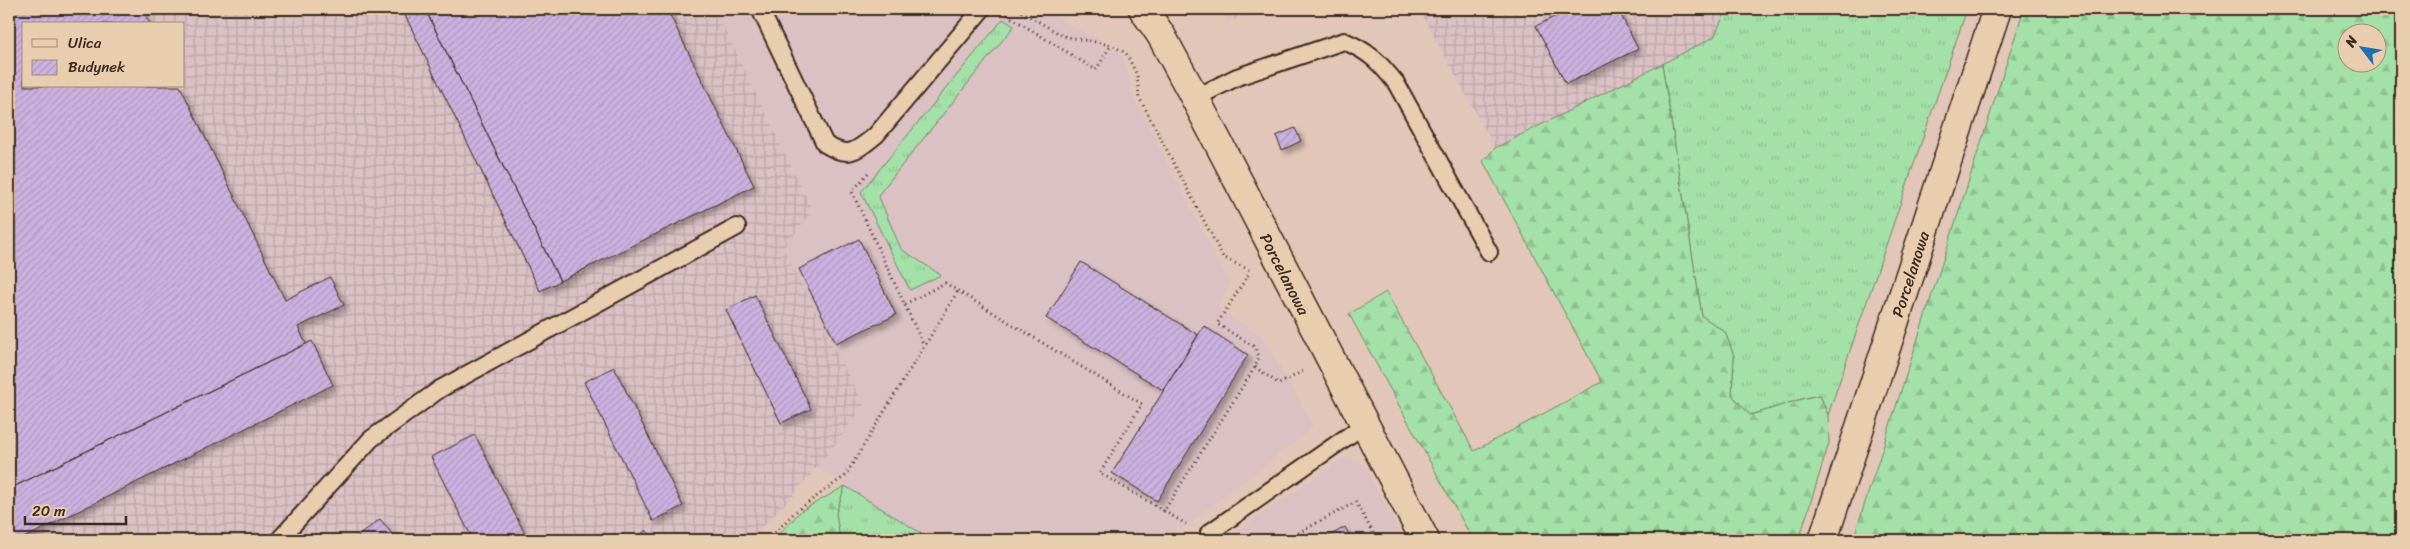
<svg xmlns="http://www.w3.org/2000/svg" width="2410" height="549" font-family="Sriracha,sans-serif">
  <defs>
    <pattern id="industrial-grid" width="8" height="8" patternUnits="userSpaceOnUse" patternTransform="scale(1.25)"><rect width="8" height="8" fill="#dbc0c4"/><path d="M0 4h8M4 0v8" fill="none" stroke="#bda5a8"/></pattern>
    <pattern id="grass-tufts" width="24" height="20" patternUnits="userSpaceOnUse" patternTransform="scale(1.25)"><rect width="24" height="20" fill="#a4e1a8"/><path d="M3 7l-1-3M5 7V3M7 7l1-3M15 17l-1-3M17 17v-4M19 17l1-3" fill="none" stroke="#8ec190"/></pattern>
    <pattern id="forest-firs" width="22" height="20" patternUnits="userSpaceOnUse" patternTransform="scale(1.25)"><rect width="22" height="20" fill="#a4e1a8"/><path d="M5 1l3.5 6h-7zM16 11l3.5 6h-7z" fill="#8ec190"/></pattern>
    <pattern id="building-hatch" width="6" height="6" patternUnits="userSpaceOnUse" patternTransform="scale(1.25)"><rect width="6" height="6" fill="#cbb1df"/><path d="M-1 1l2-2M0 6l6-6M5 7l2-2" fill="none" stroke="#af98bf"/></pattern>
    <filter id="shadow"><feDropShadow dx="4.5" dy="4.5" stdDeviation="2.5" flood-color="#0004"/></filter>
  </defs>
  <rect width="100%" height="100%" fill="#e2c7b9"/>
  <filter id="ink" filterUnits="userSpaceOnUse"><feTurbulence type="fractalNoise" baseFrequency=".02" numOctaves="2"/><feDisplacementMap in="SourceGraphic" scale="10" xChannelSelector="R" yChannelSelector="G"/><feConvolveMatrix kernelMatrix="1 2 1 2 8 2 1 2 1" color-interpolation-filters="sRGB"/></filter>
  <g filter="url(#ink)">
    <path fill="#dbc0c4" d="M715,9H1041L1122,53L1134,98L1230,284L1216,308L1262,336L1313,425L1309,431L1184,527H1175L1182,540H932L816,467L864,405L783,248L813,211Z
      M1352,458L1364,465L1404,540H1224L1341,459Z"/>
    <path fill="url(#industrial-grid)" fill-rule="evenodd" d="M9,9H715L813,211L783,248L864,405L836,443L793,496L749,540H9ZM24,24H184V86H24Z
      M1221,9H1268L1228,22Z
      M1419,9H1727L1714,37L1495,148Z"/>
    <path fill="url(#grass-tufts)" stroke="#708663" d="M1727,9H1967L1828,415L1820,395C1795,399 1774,409 1750,415L1732,395L1734,356L1725,332L1702,316L1662,64L1714,37Z
      M1003,19L1014,26L878,195L901,249L941,275L910,290L861,192Z
      M845,486L932,540H840L836,513Z"/>
    <path fill="url(#forest-firs)" stroke="#708663" fill-rule="evenodd" d="M2024,9H2401V540H1853ZM2348,32H2378V62H2348Z
      M1662,64L1702,316L1725,332L1734,356L1732,395L1750,415C1774,409 1796,399 1820,395L1828,415L1829,443L1799,540H1473L1349,314L1386,292L1474,451L1602,382L1483,161L1495,148Z
      M845,486L836,513L840,540H773L801,511Z"/>
    <path fill="url(#building-hatch)" stroke="#3b2a1e" filter="url(#shadow)" d="M9,9H142L150,24H24V86H180L285,300L330,277L344,305L298,327L306,344L9,489Z
      M402,9H425L560,281L540,291Z
      M425,9H667L754,186L560,281Z
      M1570,9H1618L1638,49L1566,84L1536,26Z
      M1295,128L1301,141L1282,150L1276,136Z
      M859,239L896,315L836,343L799,269Z
      M1081,262L1198,335L1163,390L1046,318Z
      M755,295L811,409L781,423L726,310Z
      M1204,326L1248,355L1157,501L1112,473Z
      M312,341L333,385L20,540H9V489Z
      M614,367L683,506L653,521L584,382Z
      M475,435L527,538L524,540H473L431,457Z
      M380,519L397,540H353Z
      M1345,527L1352,540H1321L1324,539Z
      M646,530L655,540H634Z"/>
    <g fill="none" stroke-linecap="round" stroke-linejoin="round">
      <g stroke="#3b2a1e" stroke-width="20">
        <path id="lane" d="M760,9L825,144C849,159 856,151 876,135L982,9
          M1195,98L1237,77L1344,41C1370,52 1379,62 1396,83L1489,252
          M1209,533L1364,425
          M279,540L371,439L440,389L737,227"/>
      </g>
      <g stroke="#3b2a1e" stroke-width="31">
        <path id="street" d="M1143,9L1161,35L1195,98L1425,540
          M1823,540L1997,9"/>
      </g>
      <path stroke="#3b2a1e" stroke-width="3" stroke-dasharray="1 4" stroke-linecap="butt" d="M1017,9L1063,36L1111,45L1126,53L1137,75L1139,97L1223,257L1249,270
        M1007,15L1096,70L1111,45
        M868,173L852,192L924,346
        M905,304L945,283L1142,404L1100,473L1164,511L1255,367L1259,357L1255,347L1217,324L1250,272
        M1255,367L1279,384L1303,371
        M1164,511L1186,524
        M768,540L794,513L845,476L958,291
        M1285,540L1356,502L1377,540"/>
      <use href="#lane" stroke="#e8cdaf" stroke-width="16"/>
      <use href="#street" stroke="#e8cdaf" stroke-width="28"/>
    </g>
  </g>
  <g text-anchor="middle" stroke-width="5" stroke-linejoin="round" paint-order="stroke">
    <g font-size="16" fill="#3b2a1e" stroke="#e8cdaf">
      <text transform="translate(1285 274) rotate(63)" y="6">Porcelanowa</text>
      <text transform="translate(1910 274) rotate(-72)" y="6">Porcelanowa</text>
    </g>
  </g>
  <rect width="2410" height="549" fill="none" stroke="#e8cdaf" stroke-width="30"/>
  <rect x="15" y="15" width="2380" height="519" fill="none" stroke="#3b2a1e" stroke-width="2" filter="url(#ink)"/>
  <rect x="22" y="22" width="162" height="65" fill="#e8cdaf" stroke="#a38c75"/>
  <rect x="32" y="39" width="25" height="8" fill="#e8cdaf" stroke="#a38c75"/>
  <text x="68" y="48" font-size="15" fill="#3b2a1e">Ulica</text>
  <rect x="32" y="60" width="25" height="15" fill="url(#building-hatch)" stroke="#a38c75"/>
  <text x="68" y="72" font-size="15" fill="#3b2a1e">Budynek</text>
  <g transform="translate(2362 48) rotate(301)"><circle r="24" fill="#e8cdaf" stroke="#a38c75"/>
  <path d="M0-4L9 19L0 12L-9 19Z" fill="#1f6fb2"/>
  <text y="-8" font-size="14" font-weight="bold" text-anchor="middle" fill="#3b2a1e">N</text>
  </g>
  <path d="M25 516v8h101v-8" fill="none" stroke="#3b2a1e" stroke-width="2.5"/>
  <text x="32" y="516" font-size="15" fill="#3b2a1e" stroke="#e8cdaf" stroke-width="4" paint-order="stroke">20 m</text>
</svg>
